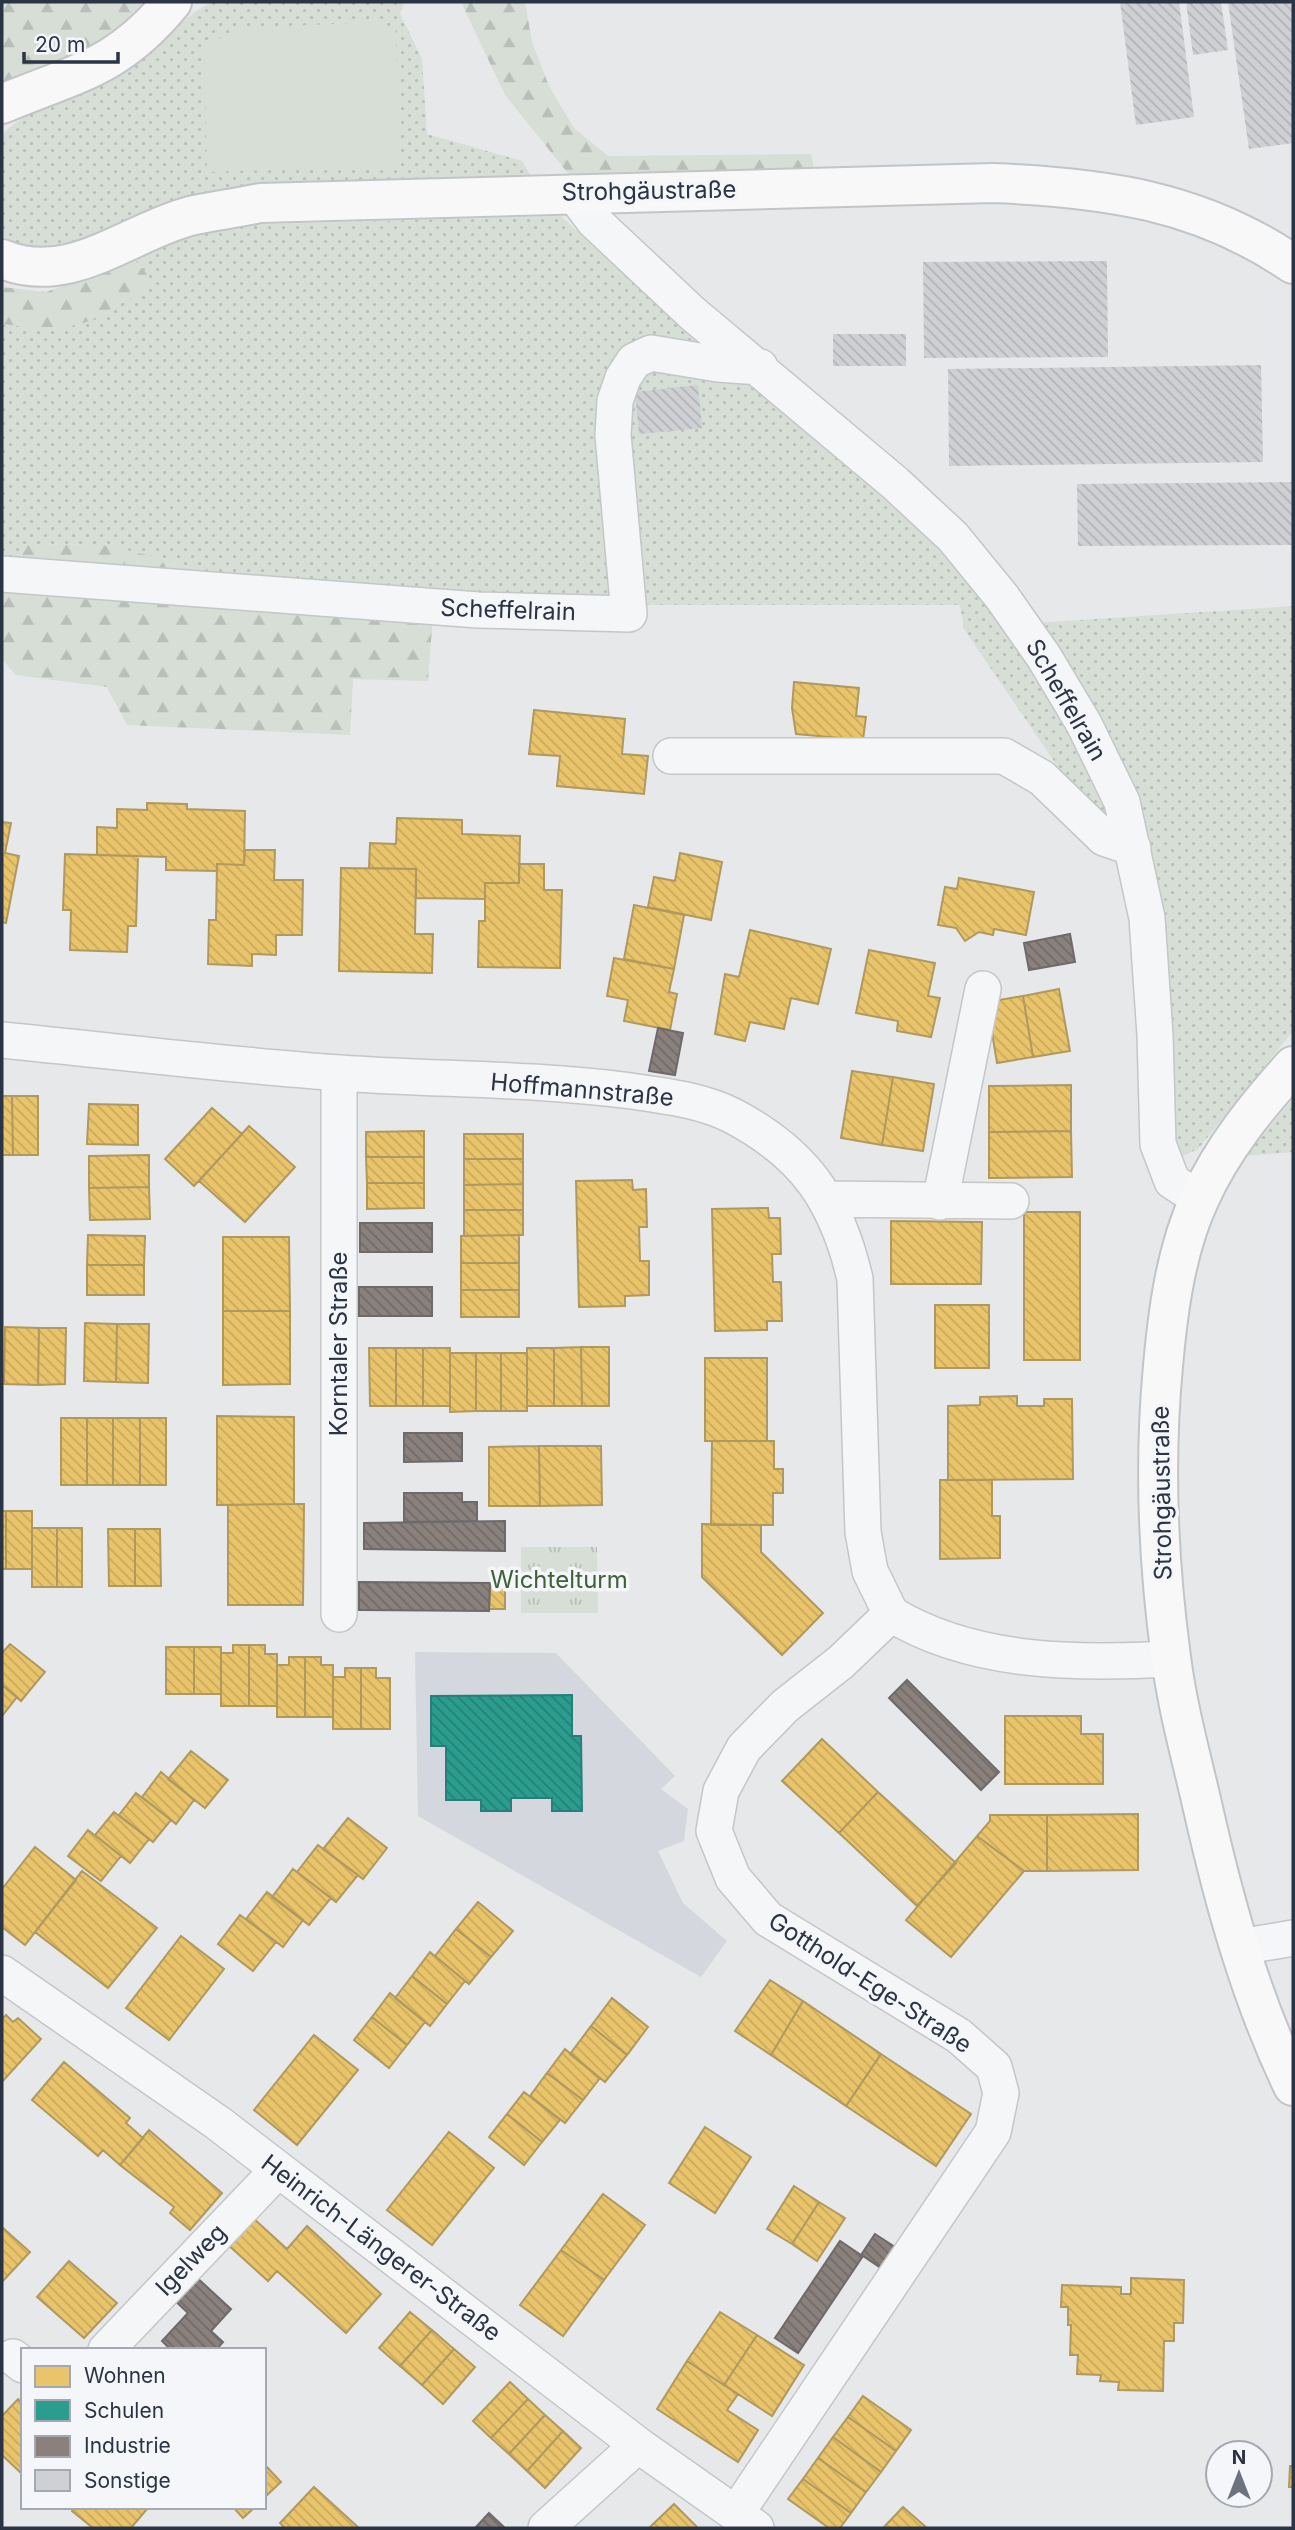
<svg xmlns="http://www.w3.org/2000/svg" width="1295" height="2530" font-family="Inter,sans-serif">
  <defs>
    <pattern id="grass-dots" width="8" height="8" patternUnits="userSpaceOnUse" patternTransform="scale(1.75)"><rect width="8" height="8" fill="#d6ded6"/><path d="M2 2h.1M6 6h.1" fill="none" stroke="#b8bfb9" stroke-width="1.8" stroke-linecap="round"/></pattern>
    <pattern id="forest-firs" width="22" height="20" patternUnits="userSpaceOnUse" patternTransform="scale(1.75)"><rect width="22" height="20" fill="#d6ded6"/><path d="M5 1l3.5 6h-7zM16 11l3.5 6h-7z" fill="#b8bfb9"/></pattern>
    <pattern id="park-tufts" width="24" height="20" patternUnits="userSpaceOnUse" patternTransform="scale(1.75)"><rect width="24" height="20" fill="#d6ded6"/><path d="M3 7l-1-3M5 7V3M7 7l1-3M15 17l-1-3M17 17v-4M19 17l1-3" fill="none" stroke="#b8bfb9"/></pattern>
    <pattern id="homes-back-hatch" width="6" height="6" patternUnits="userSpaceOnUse" patternTransform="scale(1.75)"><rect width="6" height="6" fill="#e9c46a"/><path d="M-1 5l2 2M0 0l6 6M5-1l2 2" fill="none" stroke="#c8a95d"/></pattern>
    <pattern id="schools-back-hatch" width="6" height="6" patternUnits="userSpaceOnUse" patternTransform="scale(1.75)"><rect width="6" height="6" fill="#2a9d8f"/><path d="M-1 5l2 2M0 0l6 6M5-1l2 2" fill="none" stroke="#248177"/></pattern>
    <pattern id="industry-back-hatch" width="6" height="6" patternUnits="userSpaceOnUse" patternTransform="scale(1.75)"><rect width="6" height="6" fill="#8a817c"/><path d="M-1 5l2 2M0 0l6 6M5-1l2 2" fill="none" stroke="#716a67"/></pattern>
    <pattern id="building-back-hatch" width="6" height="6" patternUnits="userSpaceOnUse" patternTransform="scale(1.75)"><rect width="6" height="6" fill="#ced0d3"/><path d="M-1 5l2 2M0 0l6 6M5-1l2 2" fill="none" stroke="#b1b3b6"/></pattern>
  </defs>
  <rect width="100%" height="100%" fill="#e6e8ea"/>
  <path fill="#d4d7dd" d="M415,1652L556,1653L675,1776L661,1789L688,1809L684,1841L658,1851L683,1903L727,1941L701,1977L418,1816Z"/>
  <path fill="url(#grass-dots)" d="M212,2H404L400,14L422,59L427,134L522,161L535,183L153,218L42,252L13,243L2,235V135C30,105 78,98 113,78C150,57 174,21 212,2Z
    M561,216L641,290L945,548L1076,721L1114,826L1088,811L964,629L960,605H637L243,588L170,560L103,545L29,544L5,576L2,575V324C24,327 68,330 88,321C112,311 132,295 155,285L135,260L190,236L238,225Z
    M1293,606V1031L1198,1149L1181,1157L1169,1143L1152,891L1034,623Z
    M1293,1099V1152L1245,1156Z"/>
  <path fill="url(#forest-firs)" d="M2,2H158L120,41L2,88Z
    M461,2H525L532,42L549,86L574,128L608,156L811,154L815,174L575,182L505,95Z
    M135,260L156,285C132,295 112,310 89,321C69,330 24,327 2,324V287L46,292Z
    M29,544L103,545L170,560L243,588L433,615L428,681L353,679L350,735L127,725L107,687L16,675L2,659V584Z"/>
  <path fill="url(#park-tufts)" d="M521,1547H597L598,1613H521Z"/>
  <path fill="#d6ded6" d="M382,22L396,31L399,166L207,172L204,47L238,28Z"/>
  <path fill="url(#homes-back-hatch)" stroke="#b0995f" stroke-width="2" d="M794,682L859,688L856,716L866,717L863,740L796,734L792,708Z
    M534,710L625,719L622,754L648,756L644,794L557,786L560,756L529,754Z
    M147,803L187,804V809L245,811L244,865L217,864V871L166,870V857L97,855V827L117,828V809L147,810Z
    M397,818L462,820V834L520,836L519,883H485V899L416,898V869L369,868L370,843L396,844Z
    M2,822L11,823L5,853L19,856L6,923L2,922Z
    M245,850H275L274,880H303L302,935H276V955L252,954V966L208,964L209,920H216L217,864L244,865Z
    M680,853L722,862L711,920L648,907L654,877L675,881Z
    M65,854L138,856L136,926H128L127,952L70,950L71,910H63Z
    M519,864H544V890H562L560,968L478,967L479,921H485V883H519Z
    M341,868L416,869L415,934H433L432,973L339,971Z
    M959,878L1034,892L1026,935L994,929L993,935L979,932L965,941L956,928L938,925L945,887L957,889Z
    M634,905L684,915L674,969L624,959Z
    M750,930L831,949L818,1004L791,998L784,1029L750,1022L745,1041L715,1034L725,974L739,977Z
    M869,950L935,963L928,996L940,998L931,1037L897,1031L898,1021L856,1013Z
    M614,958L674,969L669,992L677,994L670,1030L624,1021L628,1000L607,996Z
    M1059,989L1070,1051L1033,1057L1023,996Z
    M1023,996L1033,1057L997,1063L987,1002Z
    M852,1071L893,1077L882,1145L841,1138Z
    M893,1077L934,1084L923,1151L882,1145Z
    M1071,1085V1131L989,1132V1086Z
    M2,1096H12L13,1155H2Z
    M12,1096H38V1155H13Z
    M89,1104L138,1105V1145L87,1144Z
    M212,1108L242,1134L194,1186L165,1159Z
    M249,1126L295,1167L245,1222L199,1181Z
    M424,1131V1157H366V1132Z
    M1071,1131L1072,1177L989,1178V1132Z
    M464,1134H523V1159H464Z
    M149,1155V1187L89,1188V1156Z
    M366,1157H424V1183H367Z
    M464,1159H523V1184L464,1185Z
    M632,1180L633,1190L646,1189L647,1227H639L640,1261H649V1295L625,1296V1306L579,1307L576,1181Z
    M367,1183H424V1208L367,1209Z
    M523,1184V1210H464V1185Z
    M149,1187L150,1219L90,1220L89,1188Z
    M768,1208L769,1218H780L781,1254H772L773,1282H781L782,1321H767V1330L715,1331L712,1209Z
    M464,1210H523V1235L464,1236Z
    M1024,1212H1080V1360H1024Z
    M891,1221L982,1222L981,1284H891Z
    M88,1235L145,1236L144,1265H87Z
    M519,1235V1263H461V1236Z
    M223,1237H289L290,1311H223Z
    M461,1263H519V1290H461Z
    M87,1265H144V1295H87Z
    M461,1290H519V1317H461Z
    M935,1305H989V1368H935Z
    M223,1311H290V1384L223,1385Z
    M85,1323L117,1324L116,1382L84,1381Z
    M117,1324H149L148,1383L116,1382Z
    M5,1327L39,1328L38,1385L4,1384Z
    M39,1328H66L65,1384L38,1385Z
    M581,1347L582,1406H554V1348Z
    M581,1347H609V1406H582Z
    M369,1348H396V1406H370Z
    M396,1348H423V1406H396Z
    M423,1348H450V1406H423Z
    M527,1348H554V1406H527Z
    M450,1353H476V1411L450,1412Z
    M476,1353H501V1411H476Z
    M501,1353H527V1411H501Z
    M705,1358H767V1441H705Z
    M1017,1396V1406H1044V1399H1072L1073,1479L948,1480V1406L980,1405V1397Z
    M217,1416L294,1417V1504L217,1505Z
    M61,1418H87V1485H61Z
    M87,1418H113V1485H87Z
    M113,1418H140V1485H113Z
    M140,1418H166V1485H140Z
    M712,1441H774V1469H783V1493H773V1525H711Z
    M539,1446L540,1506H489V1447Z
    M539,1446H601L602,1505L540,1506Z
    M940,1480H992V1516H1000V1558L940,1559Z
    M294,1504H304L303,1605H228V1505Z
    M2,1511H6V1569H2Z
    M6,1511H32V1569H6Z
    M702,1524L761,1525V1552L823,1613L782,1655L702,1577Z
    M32,1528H57V1587H32Z
    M57,1528H82V1587H57Z
    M108,1529H135V1586H109Z
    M135,1529H160L161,1586H135Z
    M490,1583H505V1609H489Z
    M10,1644L45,1672L21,1701L2,1685V1653Z
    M233,1645H249V1706H221V1653H233Z
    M249,1645H265V1654H277V1706H249Z
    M166,1647H194V1694H166Z
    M194,1647H221V1694H194Z
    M289,1657H305V1717H277V1665H289Z
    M305,1657H321V1665H333V1717H305Z
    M345,1668H361V1729H333V1677H345Z
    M361,1668H376V1678H390V1729H361Z
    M2,1685L17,1697L2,1716Z
    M1005,1716H1081V1734H1103V1784H1005Z
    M822,1739L878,1792L839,1833L782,1781Z
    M191,1751L228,1780L205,1808L168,1779Z
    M161,1772L194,1800L176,1824L142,1797Z
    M878,1792L956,1863L917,1906L839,1833Z
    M136,1793L171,1820L153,1842L119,1815Z
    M114,1812L149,1839L130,1863L95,1835Z
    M1138,1814V1870L1047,1871V1815Z
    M990,1815H1047V1871H1024L977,1836L990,1821Z
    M348,1818L387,1848L363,1879L323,1849Z
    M88,1830L121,1856L101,1881L68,1856Z
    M977,1836L1024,1871L951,1957L906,1920Z
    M318,1845L358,1875L336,1902L297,1872Z
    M35,1847L76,1880L25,1945L2,1927V1889Z
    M293,1869L331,1898L309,1925L272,1897Z
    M82,1871L157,1928L108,1988L35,1932Z
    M267,1892L303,1920L283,1947L246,1919Z
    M478,1902L513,1931L491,1957L456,1929Z
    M240,1915L276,1942L253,1971L218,1944Z
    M456,1929L491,1957L469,1984L435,1956Z
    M181,1936L224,1969L169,2040L126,2008Z
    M430,1952L465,1981L447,2004L412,1976Z
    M412,1976L447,2004L430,2026L395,1998Z
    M770,1980L803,2001L771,2055L735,2031Z
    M390,1993L425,2022L407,2045L372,2017Z
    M612,1998L648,2027L627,2055L591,2026Z
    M803,2001L881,2054L846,2106L771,2055Z
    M6,2015L13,2022L18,2018L41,2039L2,2082V2019Z
    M372,2017L407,2045L389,2068L354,2040Z
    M591,2026L627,2055L605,2082L570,2054Z
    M314,2035L358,2070L297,2145L254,2110Z
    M565,2049L600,2078L583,2100L547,2073Z
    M881,2054L971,2114L936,2166L846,2106Z
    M64,2062L130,2118L126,2123L143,2138L120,2165L103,2150L98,2156L32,2100Z
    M547,2073L583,2100L565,2123L530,2096Z
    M524,2092L560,2120L542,2142L507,2114Z
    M507,2114L542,2142L524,2165L489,2137Z
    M705,2127L751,2157L715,2213L669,2183Z
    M149,2130L222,2193L190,2230L170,2213L174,2207L120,2165Z
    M449,2132L494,2168L432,2245L387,2210Z
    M794,2186L819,2202L792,2244L767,2229Z
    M603,2194L645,2225L604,2280L561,2250Z
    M819,2202L845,2218L817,2261L792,2244Z
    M252,2217L287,2249L307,2226L381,2294L346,2333L277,2271L268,2281L227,2244Z
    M3,2228L30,2252L2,2282V2229Z
    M561,2250L604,2280L563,2336L520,2305Z
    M69,2261L117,2303L84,2338L37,2297Z
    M1131,2278L1184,2280L1183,2323H1174V2341H1164L1163,2391L1118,2390L1119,2382L1100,2381L1101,2375L1077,2374L1078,2355H1070L1071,2325H1068V2307H1061L1062,2285L1121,2287V2294H1131Z
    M410,2312L432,2330L400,2366L379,2348Z
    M720,2312L757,2335L724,2385L687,2361Z
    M432,2330L454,2349L422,2385L400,2366Z
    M757,2335L804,2365L772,2416L724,2385Z
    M454,2349L475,2367L443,2404L422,2385Z
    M687,2361L738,2394L727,2410L758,2430L738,2462L657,2409Z
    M510,2382L528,2399L491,2438L473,2421Z
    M863,2396L911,2430L896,2451L848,2417Z
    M18,2399L23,2403V2475L2,2455V2416Z
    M528,2399L545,2415L509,2454L491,2438Z
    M545,2415L563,2431L527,2471L509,2454Z
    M848,2417L896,2451L881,2472L833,2437Z
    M563,2431L581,2448L545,2488L527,2471Z
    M833,2437L881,2472L866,2492L818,2458Z
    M818,2458L866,2492L851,2513L803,2479Z
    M264,2464L281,2482L264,2498Z
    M1290,2466H1293V2487H1289Z
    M803,2479L851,2513L840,2528H829L788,2499Z
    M314,2487L359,2528H285L280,2523Z
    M674,2504L698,2528H649Z
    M75,2507H145L147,2509L131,2528H93L72,2511Z
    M233,2507H255L243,2518Z
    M903,2507L927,2528H883Z"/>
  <path fill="url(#schools-back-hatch)" stroke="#2a7e79" stroke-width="2" d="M572,1695V1736H581L582,1811H552V1798H511V1811H481V1800H446V1746H431V1696Z"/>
  <path fill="url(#industry-back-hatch)" stroke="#6e6a6c" stroke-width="2" d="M1070,934L1075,962L1029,970L1024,943Z
    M658,1028L683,1033L675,1075L649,1071Z
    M360,1223H432V1252H360Z
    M359,1287H432V1316H359Z
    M404,1433H462V1461L404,1462Z
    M404,1493H462V1502H477V1521L404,1522Z
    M505,1521V1551L364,1549V1523Z
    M359,1582L490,1583L489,1611L359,1610Z
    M907,1680L999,1772L981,1790L889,1698Z
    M875,2234L895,2247L881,2268L863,2256L798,2353L775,2338L840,2241L861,2255Z
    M194,2275L231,2309L211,2331L223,2342L216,2350H171L162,2341L188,2313L172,2298Z
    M489,2513L505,2528H475Z"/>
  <path fill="url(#building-back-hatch)" d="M1120,2H1179L1194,117L1136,125Z
    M1186,2H1221L1228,50L1193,55Z
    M1228,2H1293V143L1249,149Z
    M1107,261L1108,357L924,358L923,262Z
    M833,334H906V366H833Z
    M1261,365L1263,462L949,466L948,369Z
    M698,385L702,428L639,434L635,392Z
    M1293,482V545L1078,546L1077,484Z"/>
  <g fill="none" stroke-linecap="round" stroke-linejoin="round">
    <g stroke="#c4c6c8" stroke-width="38">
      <path id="minor" d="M573,193L594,221L692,313L895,483L953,537L1002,597L1044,657L1084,724L1122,802L1147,918L1155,1035L1158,1144L1172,1181L1199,1199
        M2,574L478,610L629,614L613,435L615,401L623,378L634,361L651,353L718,364L760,367
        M671,756H1004L1042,778L1104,838L1133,848
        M2,1040C114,1051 227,1065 340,1073C437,1080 534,1078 631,1091C665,1096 702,1100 733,1116C805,1154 837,1201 855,1279L863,1532L870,1571L891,1614
        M339,1073V1614
        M826,1199L1011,1201
        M940,1202L983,989
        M891,1614C973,1664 1078,1664 1171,1659
        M1240,1947L1293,1938
        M2,1973L218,2123L638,2445L756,2528
        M106,2350L277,2171
        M13,2357L23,2365
        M737,2512L993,2132L1001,2093L994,2067L959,2036L768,1919L733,1878L714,1831L721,1791L744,1748L785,1706L841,1662L891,1614
        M546,2528L638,2445"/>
    </g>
    <g stroke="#c2c5c8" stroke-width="42">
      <path id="major" d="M2,104C76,73 118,68 172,2
        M2,259C69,287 127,233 190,216C213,211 237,208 260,203L994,183C1105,188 1199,200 1293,264
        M1293,1066C1257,1106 1222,1149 1200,1198C1176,1249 1168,1310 1163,1366C1154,1462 1158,1561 1171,1657C1177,1706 1191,1756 1202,1804C1224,1902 1250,1996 1293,2086"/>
    </g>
    <use href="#minor" stroke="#f5f6f7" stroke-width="35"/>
    <use href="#major" stroke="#f8f8f8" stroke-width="38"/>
  </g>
  <g text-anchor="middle" stroke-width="7" stroke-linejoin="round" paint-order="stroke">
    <g font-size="24" fill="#2b3445" stroke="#f4f6f9">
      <text transform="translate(649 191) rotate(-1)" y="8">Strohgäustraße</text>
      <text transform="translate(508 610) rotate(2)" y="8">Scheffelrain</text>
      <text transform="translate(1066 700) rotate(60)" y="8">Scheffelrain</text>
      <text transform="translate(582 1090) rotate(5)" y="8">Hoffmannstraße</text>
      <text transform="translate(339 1344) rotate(-90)" y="8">Korntaler Straße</text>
      <text transform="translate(1162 1493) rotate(-91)" y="8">Strohgäustraße</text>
      <text transform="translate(870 1983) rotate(33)" y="8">Gotthold-Ege-Straße</text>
      <text transform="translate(381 2248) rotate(37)" y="8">Heinrich-Längerer-Straße</text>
      <text transform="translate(191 2260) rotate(-46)" y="8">Igelweg</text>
    </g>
    <g font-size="24" fill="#3f6138" stroke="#f4f6f9">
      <text x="559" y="1588">Wichtelturm</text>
    </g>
  </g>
  <rect width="1295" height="2530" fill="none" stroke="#2b3445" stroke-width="7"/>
  <rect x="21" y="2348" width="245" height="161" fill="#f4f6f9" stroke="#a4a8b1" stroke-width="2"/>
  <rect x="35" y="2366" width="35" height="21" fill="#e9c46a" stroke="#a4a8b1" stroke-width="2"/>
  <text x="84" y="2383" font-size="21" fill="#2b3445">Wohnen</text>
  <rect x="35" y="2400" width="35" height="21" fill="#2a9d8f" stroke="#a4a8b1" stroke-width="2"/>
  <text x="84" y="2418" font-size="21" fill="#2b3445">Schulen</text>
  <rect x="35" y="2436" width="35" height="21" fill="#8a817c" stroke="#a4a8b1" stroke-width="2"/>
  <text x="84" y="2453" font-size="21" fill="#2b3445">Industrie</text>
  <rect x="35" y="2470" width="35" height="21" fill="#ced0d3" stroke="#a4a8b1" stroke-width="2"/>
  <text x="84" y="2488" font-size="21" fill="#2b3445">Sonstige</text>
  <g transform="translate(1239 2474)"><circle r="33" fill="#f4f6f9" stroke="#a4a8b1" stroke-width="2"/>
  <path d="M0-5L12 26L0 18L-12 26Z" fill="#6c737f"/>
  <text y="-10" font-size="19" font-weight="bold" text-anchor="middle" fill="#2b3445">N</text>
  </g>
  <path d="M24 52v10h94v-10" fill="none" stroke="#2b3445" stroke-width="3.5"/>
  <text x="35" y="52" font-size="21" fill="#2b3445" stroke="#f4f6f9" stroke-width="5" paint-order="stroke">20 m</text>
</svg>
